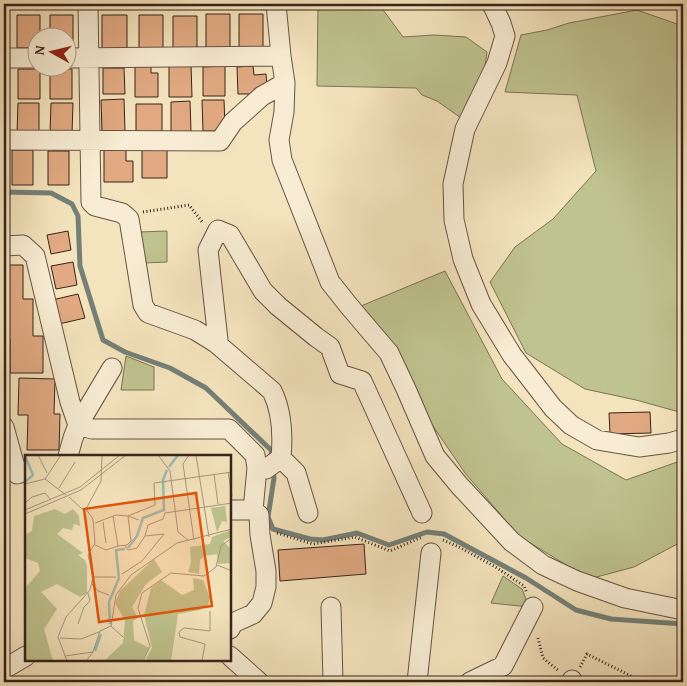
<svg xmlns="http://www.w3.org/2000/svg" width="687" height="686" font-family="'Gentium Book Plus',serif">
  <rect width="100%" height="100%" fill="#f4e4bd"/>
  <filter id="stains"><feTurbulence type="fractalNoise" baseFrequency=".004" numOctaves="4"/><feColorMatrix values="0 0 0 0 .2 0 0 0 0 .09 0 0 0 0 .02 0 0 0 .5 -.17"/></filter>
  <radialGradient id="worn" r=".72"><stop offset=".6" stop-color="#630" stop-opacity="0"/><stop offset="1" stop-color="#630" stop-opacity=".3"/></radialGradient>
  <path fill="#bfc38f" stroke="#7b7356" d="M318,4H381V7L403,37L434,35L466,37L487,52L484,74L461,118L437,101L422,95L416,88L317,86Z
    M637,10L677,24L683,37V413L636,400L585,389L526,353L490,282L515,247L553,219L596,171L577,95L505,92L521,35L547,30L569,23Z
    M167,231V262L144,263L138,232Z
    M445,271L502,379L562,444L626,480L683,460V541L634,567L589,579L519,536L465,473L426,416L361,306Z
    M126,356L154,367V390H121Z
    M503,576L522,589L529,607L491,603Z"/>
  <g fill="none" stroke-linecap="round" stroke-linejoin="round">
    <path stroke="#748078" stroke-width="5" d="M4,192L51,193L72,204L78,216L80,266L103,340L125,352L170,368L206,388L271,450L272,458
      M273,469L274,478L268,517L273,529L310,539L323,540L357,533L389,545L427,532L444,534L526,578L576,610L611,619L683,624"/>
  </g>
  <path fill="#e1aa82" stroke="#37231c" d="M17,4H40V9H17Z
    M51,4H74V6H51Z
    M103,4H127V7H103Z
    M139,4H163V6H139Z
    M173,4H197V6H173Z
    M206,4H231V8H206Z
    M237,4H262V8H237Z
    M206,14H230V49H206Z
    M239,14H263V48H239Z
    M4,15H6V48H4Z
    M17,15H40V38H38V48H17Z
    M50,15H73V48H68V38H50Z
    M102,15H127V49L102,50Z
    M139,15H163V50H139Z
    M173,16H197V50H173Z
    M135,65H151V73H158V97H135Z
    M169,65H191L192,97H169Z
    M4,66H5V96H4Z
    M225,66V96H203V67Z
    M253,66L254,75L266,74L267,88L254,89L255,94H238L237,67Z
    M103,68H124L125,94H103Z
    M18,69H40V99H18Z
    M50,69H72V99H50Z
    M124,99L125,131H102L101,100Z
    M202,100H224L225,126L221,131H203Z
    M190,101L191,132L171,133V102Z
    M4,102H7V132H4Z
    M18,103H39V133L17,132Z
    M51,103H73L72,133H50Z
    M136,104H162V132H136Z
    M104,149H126V161H133V182H104Z
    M142,149H167V178H142Z
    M12,150H33V185H12Z
    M48,151H69V185H48Z
    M68,231L71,250L51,254L47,235Z
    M73,262L77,285L56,289L51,266Z
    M4,265H23V299H33V336H43V373H10V339H4Z
    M78,294L85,318L59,324L52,300Z
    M19,378L55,379L54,414H60L59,450H27L28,415H18Z
    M650,412L651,433L610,434L609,413Z
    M364,544L366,574L280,581L278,550Z"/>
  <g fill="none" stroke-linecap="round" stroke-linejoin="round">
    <g stroke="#665344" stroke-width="21">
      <path id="minor" d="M88,4L91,202L95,206L122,213L129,219L143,305L148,313L195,330L216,343
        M276,4L281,56L285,83L284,112L279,140L282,160L330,282L349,306L389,353L406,389L435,456L459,485L512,542L543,565L577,581L625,598L683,610
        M492,4L501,23L505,36L497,63L465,129L453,184L454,220L463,259L481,304L512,355L553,408L571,425L597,440L639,447L669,443L683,439
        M4,58H38
        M68,58L281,56
        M4,140L220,141L233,122L262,96L285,83
        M4,246L23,245L35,256L70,402L78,425L73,438L68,456
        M112,368L78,425L92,429H229L255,455L257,468L253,510H230
        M4,427L17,474L26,471
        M281,458L296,473L308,513
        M257,468L266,469L281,458C283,436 282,411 272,391L216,343L218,340L208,250L218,230L230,235L263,291L278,306L316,337L330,347L340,374L362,381L422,513
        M331,607L333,682
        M230,629L233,623L253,614L262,603L266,587V571L260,535L259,515L253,510
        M230,656L259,682
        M4,669L26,656
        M417,682L431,553
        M470,682L503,666L533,607
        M572,682V680"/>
    </g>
    <path stroke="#37231c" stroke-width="3" stroke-dasharray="1 2.5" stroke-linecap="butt" d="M143,212L189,205L203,223
      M277,533L313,544L355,537L390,551L422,537
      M443,540L457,546L494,566L524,586L527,593
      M538,638L543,658L559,671
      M580,667L587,654L643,682"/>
    <use href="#minor" stroke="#f8edd4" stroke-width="19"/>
  </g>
  <g transform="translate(25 455)">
    <rect width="206" height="206" fill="#f4e4bd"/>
    <path d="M200,51L202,67L197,66L192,77L186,53ZM30,54L40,59L48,54L54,61L55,71L49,69L47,75L38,73L32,79L58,98L53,100L60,105L62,111V138L55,142L32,129L16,137L32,154L19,174L28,206H0V133L15,116L13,108L0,103V80L7,76L9,61ZM206,75V82L198,86L206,94V108L193,109L192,99L179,101L175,105L174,119L163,117L166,108L165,92L185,89L187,82ZM129,104L137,117L121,129L107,152L113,163L108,166L109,185L124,193L117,206H79L98,188L100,165L90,148L95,136ZM168,123L178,125L185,143L183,150L175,155L153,159L146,206H120L127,193L119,160L126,133L136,125L157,140L169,135Z" fill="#bfc38f"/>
    <path fill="none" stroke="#9cbeb5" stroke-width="2.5" d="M0,1L8,20L0,27M144,12L153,0M103,93L112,81L118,63L139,55L138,25L142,15M85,169L84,147L94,123L91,95L100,94M70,196L76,179"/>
    <path fill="none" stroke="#a8977d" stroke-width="1" d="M13,0L22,18M133,0L145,16L153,77L164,86M164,0L158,9L169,85M171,0L184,82M203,17L207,41M189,19L193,49M20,24L36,0M0,29L20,24L41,40M34,33L50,7M0,48L7,42L20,38L26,45M61,54L76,26L77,0M0,55L55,32L95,0M0,59L56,35L101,0M88,61L93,91L102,90L106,86L103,61L114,65M78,67L81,88M70,68L91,60L103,61L130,50L129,28L207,17M120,81L123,70L138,64L140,58L207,48M70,90L81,95L93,91M192,110L207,116M97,119L117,106L139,79L120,81L112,93L103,95L100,91M68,122H91M67,129L73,136L84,140M53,169L59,152L65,146L63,138M86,171L98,182M35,183L56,184L74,177M68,197L75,176L86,171L91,140L106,120L152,88L207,74M40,201L68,197L61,206M42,206L33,182L41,162L65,135L68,122L63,100L70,88L68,64L61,54H57L44,42M118,206L125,191L113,153L117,138L146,118L179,121L191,112L196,91L207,83M177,206L180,189L155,182L154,177L159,173L185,176V156"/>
    <path fill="#df560d" fill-opacity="0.15" stroke="#df560d" stroke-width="2.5" d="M171,38L187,151L74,167L59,54Z"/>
    <rect width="206" height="206" fill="none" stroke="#37231c" stroke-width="2.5"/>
  </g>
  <rect width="687" height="686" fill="none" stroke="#f4e4bd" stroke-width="20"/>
  <rect x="5" y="5" width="677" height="676" fill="none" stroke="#37231c" stroke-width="2.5"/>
  <rect x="10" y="10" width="667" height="666" fill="none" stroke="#37231c"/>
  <g transform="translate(52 52) rotate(278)"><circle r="24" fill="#f8edd4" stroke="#ab9c8a"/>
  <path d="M0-4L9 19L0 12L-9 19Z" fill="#8f2418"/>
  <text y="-8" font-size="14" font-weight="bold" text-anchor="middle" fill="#37231c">N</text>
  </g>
  <rect width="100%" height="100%" filter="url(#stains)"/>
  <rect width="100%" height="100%" fill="url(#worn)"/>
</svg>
